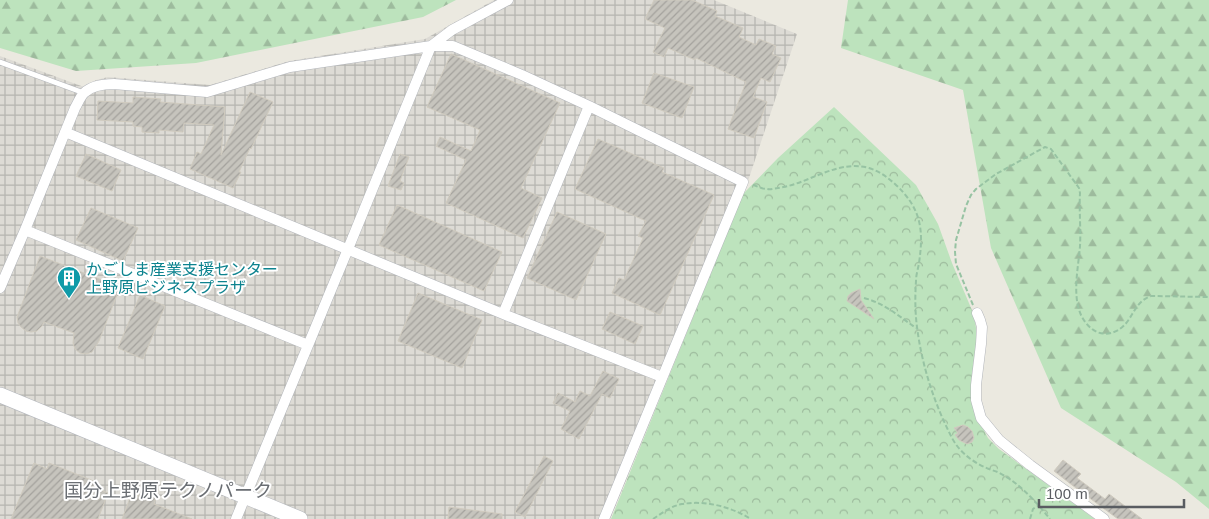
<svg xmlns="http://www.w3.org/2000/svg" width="1209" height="519" font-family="Arial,'Noto Sans JP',sans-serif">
  <defs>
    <pattern id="industrial-grid" width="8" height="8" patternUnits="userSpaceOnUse" patternTransform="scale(1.25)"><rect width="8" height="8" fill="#dddbd5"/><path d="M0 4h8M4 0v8" fill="none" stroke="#b6b5b0"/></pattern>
    <pattern id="forest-firs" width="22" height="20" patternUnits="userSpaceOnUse" patternTransform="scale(1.25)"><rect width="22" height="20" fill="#bde3bd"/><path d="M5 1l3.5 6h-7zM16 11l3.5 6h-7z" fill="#9dbb9d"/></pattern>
    <pattern id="park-crowns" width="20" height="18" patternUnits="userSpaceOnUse" patternTransform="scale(1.25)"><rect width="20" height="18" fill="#bde3bd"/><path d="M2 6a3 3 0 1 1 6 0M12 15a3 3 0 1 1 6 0" fill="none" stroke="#9dbb9d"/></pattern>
    <pattern id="building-hatch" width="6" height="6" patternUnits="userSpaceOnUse" patternTransform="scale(1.25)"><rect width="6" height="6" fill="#c6c4bd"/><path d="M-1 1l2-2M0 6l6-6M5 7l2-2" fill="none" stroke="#a4a29d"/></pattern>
  </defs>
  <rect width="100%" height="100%" fill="#ebe9e0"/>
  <path fill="url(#industrial-grid)" d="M494,0H714L797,34L744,193L610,519H0V56L84,87L96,80L108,77L210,85L289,61L425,39Z"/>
  <path fill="url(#forest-firs)" d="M0,0H456L423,17L196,63L76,71L0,48Z
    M848,0H1209V509L1176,482L1061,408L991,248L963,90L841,48Z"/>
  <path fill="url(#park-crowns)" d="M834,107L916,185L938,224L952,263L974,315L976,328V348L971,382V399L976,415L988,438L999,449L1095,519H611L743,194L778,158Z"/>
  <path fill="url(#building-hatch)" stroke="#d0cbbf" d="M654,0H692L717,11L715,16L743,28L739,37L756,45L759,39L776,46L772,54L781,58L770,82L761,78L753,97L767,102L754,138L728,129L746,82L696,58L695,60L668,48L664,57L653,52L665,28L645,19Z
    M451,54L560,103L521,188L542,198L523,238L446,203L466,160L436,146L440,137L471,151L480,130L427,107Z
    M654,73L694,87L682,118L642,103Z
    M250,92L273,102L251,149L250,148L239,172H241L233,188L190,169L197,152L201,154L214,125L184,123L183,132L159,130V133L142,132V127L133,126V122L97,120L98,101L133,103V97L161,99L160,102L225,107L221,155Z
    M598,139L664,168L662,172L714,195L660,315L612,293L619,278L624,280L643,238L638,236L646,221L575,189Z
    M86,154L121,170L112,191L76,176Z
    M400,154L409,157L400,181L404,183L401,190L388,186Z
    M397,205L502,252L484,291L379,245Z
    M91,208L138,228L123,261L76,240Z
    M557,212L606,234L576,300L527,278Z
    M40,256L120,287L99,341L92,352L86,354L80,353L75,349L73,343L74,333L44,322L42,326L37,331L31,332L26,331L21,327L18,323L17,317Z
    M860,289L861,300L874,319L847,301L848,296L851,293Z
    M418,293L482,320L462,368L398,341Z
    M140,295L165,306L143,359L118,348Z
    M610,312L643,326L635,344L602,329Z
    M603,371L619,379L610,398L602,394L579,439L561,429L570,411L553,403L558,393L575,402L580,391L590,396Z
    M963,425L968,427L972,431L974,438L972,442L967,444L959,440L955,435L958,433L954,428Z
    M544,456L553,461L525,517L515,512Z
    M1063,460L1081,474L1077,478L1105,499L1109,494L1142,519H1118L1072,485L1054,471Z
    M34,463L47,469L49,463L96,482L94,487L108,493L98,519H11Z
    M143,482L159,489L154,504L192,519H122L130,498L136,500Z
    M449,507L502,514V519H448Z"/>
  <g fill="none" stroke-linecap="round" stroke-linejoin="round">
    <g stroke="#b3b6bb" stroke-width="6">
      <path id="lane" d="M0,62L84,93"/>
    </g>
    <g stroke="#b3b6bb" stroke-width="11">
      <path id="street" d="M65,132L503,314L662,377
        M25,230L308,345
        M0,288L25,230L75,108C78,103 80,97 84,93C91,86 104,84 114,84L207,92L290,67L431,46H453L522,75L589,106L743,182L604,519
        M977,313L980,320L982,327L981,344L976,385V400L981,418L999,440L1030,465L1104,519
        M503,314L589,106
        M236,519L348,249L431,46L452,30L508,0"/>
    </g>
    <g stroke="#b4b7bd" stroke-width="16">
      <path id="secondary" d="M0,395L300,519"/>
    </g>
    <path stroke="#97c3a3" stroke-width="2" stroke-dasharray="5 2.5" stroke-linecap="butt" d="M753,185C757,186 762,189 767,189C771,190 775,188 778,188C809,184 837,159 869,168C879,171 887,177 895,184C921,208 924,229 919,263C918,269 916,275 916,281C915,296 915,312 917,327C922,366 934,403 952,438C960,453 974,463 989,469C994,471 999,472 1003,475C1020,484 1038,504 1050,519
      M864,298C884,303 900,317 916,328
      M973,305L956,264L955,252L956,240L966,206L971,195L976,189L996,174L1045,147L1051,149L1079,188L1080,193C1079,211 1081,229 1080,246C1078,273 1068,310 1092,329C1098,334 1107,335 1114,332C1134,324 1131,303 1151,296L1209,297
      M653,519C662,513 671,506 682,504C706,500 731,507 751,519
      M1030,519L1033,509L1039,505"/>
    <use href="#lane" stroke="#fff" stroke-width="5"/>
    <use href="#street" stroke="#fff" stroke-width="10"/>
    <use href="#secondary" stroke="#fff" stroke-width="15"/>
  </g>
  <defs>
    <g id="building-pin" transform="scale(1.25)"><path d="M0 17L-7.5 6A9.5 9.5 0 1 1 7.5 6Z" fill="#0f9aa8" stroke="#fff"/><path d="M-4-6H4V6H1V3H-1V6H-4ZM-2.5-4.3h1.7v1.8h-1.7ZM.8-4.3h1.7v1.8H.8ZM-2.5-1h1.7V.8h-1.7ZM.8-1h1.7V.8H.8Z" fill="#fff"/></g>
  </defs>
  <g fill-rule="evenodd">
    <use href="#building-pin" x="69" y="278"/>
  </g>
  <g text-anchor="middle" stroke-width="4" stroke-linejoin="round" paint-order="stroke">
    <g font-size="16" fill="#0d838f" stroke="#fff" text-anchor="start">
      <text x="86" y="275">かごしま産業支援センター<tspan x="86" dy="18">上野原ビジネスプラザ</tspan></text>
    </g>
    <g font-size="19" fill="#6a6e73" stroke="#fff">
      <text x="168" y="497">国分上野原テクノパーク</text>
    </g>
  </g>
  <path d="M1039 499v8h145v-8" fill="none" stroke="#595c61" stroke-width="2.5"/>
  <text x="1046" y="499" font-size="15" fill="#595c61" stroke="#ffffff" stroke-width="4" paint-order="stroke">100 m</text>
</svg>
